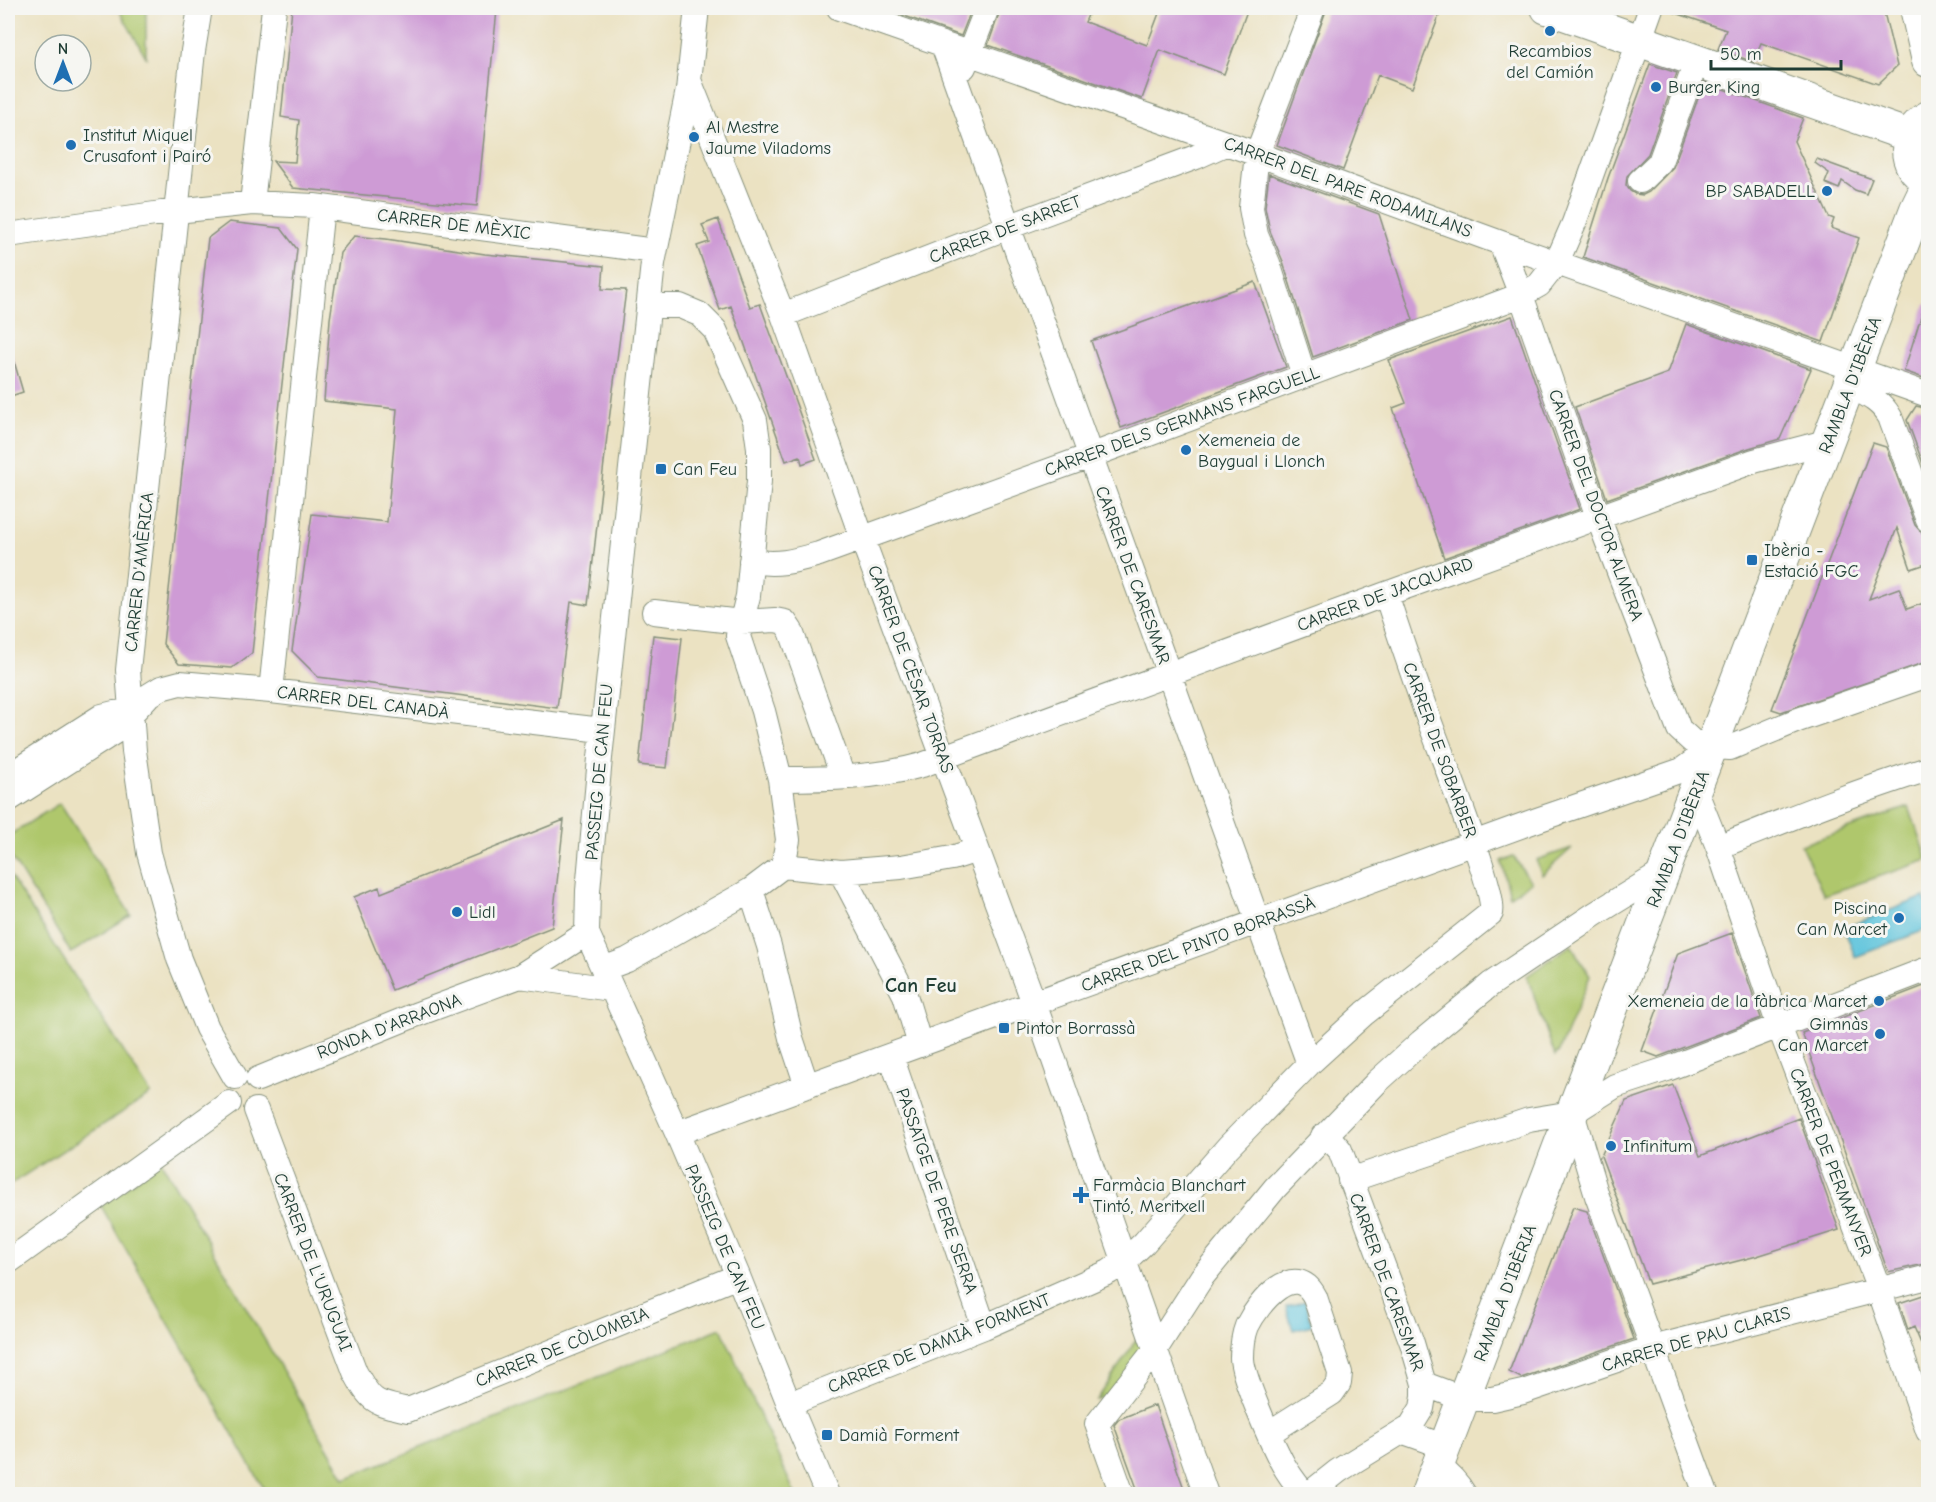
<svg xmlns="http://www.w3.org/2000/svg" width="1936" height="1502" font-family="'Comic Neue',sans-serif">
  <rect width="100%" height="100%" fill="#f6f6f2"/>
  <filter id="ink" filterUnits="userSpaceOnUse"><feTurbulence type="fractalNoise" baseFrequency=".0167" numOctaves="2"/><feDisplacementMap in="SourceGraphic" scale="12" xChannelSelector="R" yChannelSelector="G"/><feConvolveMatrix kernelMatrix="1 2 1 2 8 2 1 2 1" color-interpolation-filters="sRGB"/></filter>
  <filter id="wash" filterUnits="userSpaceOnUse"><feTurbulence type="fractalNoise" baseFrequency=".008" numOctaves="4" result="noise"/><feDisplacementMap in="SourceGraphic" scale="24" xChannelSelector="R" yChannelSelector="G"/><feGaussianBlur stdDeviation="1.35" result="paint"/><feColorMatrix in="noise" values="0 0 0 0 0 0 0 0 0 0 0 0 0 0 0 0 0 1.4 0 .05"/><feComposite in="paint" operator="in"/></filter>
  <g filter="url(#wash)">
    <rect width="100%" height="100%" fill="#ebe2c2"/>
    <path fill="#afc76c" stroke="#678250" stroke-width="1.5" d="M118,8H146V57Z
      M60,803L131,915L71,953L8,852V836Z
      M1909,807L1928,860L1824,895L1801,845Z
      M1572,848L1542,875L1536,860Z
      M1513,856L1531,882L1510,896L1501,861Z
      M8,873L151,1094L11,1184L8,1178Z
      M1571,945L1590,976L1559,1051L1555,1056L1527,976Z
      M161,1161L345,1478L721,1328L795,1494H267L101,1206Z
      M1143,1329L1140,1383L1097,1400Z"/>
    <path fill="#5ec4dc" stroke="#3e8088" stroke-width="1.5" d="M1924,897L1928,908V929L1855,957L1844,928Z
      M1305,1301L1312,1325L1293,1330L1286,1307Z"/>
    <g id="blocks">
      <path fill="#ce9bd5" d="M292,8H465L497,10L477,206L293,188L273,161L295,162L299,120L281,117Z
        M882,8H972L961,36Z
        M1001,8H1091L1085,22L1147,45L1161,8H1248L1224,74L1160,50L1142,99L988,45Z
        M1327,8H1442L1412,88L1378,75L1343,170L1277,145Z
        M1668,8H1883L1897,66L1878,84L1761,43L1753,62L1718,49L1726,30L1667,10Z
        M1650,64L1677,73L1648,154L1627,176L1626,185L1630,191L1635,194L1643,195L1649,192L1673,167L1704,82L1803,118L1794,141L1829,217L1834,219L1831,228L1859,238L1823,342L1583,257L1608,178Z
        M1817,159L1872,179L1866,194L1855,190L1842,181L1839,189L1825,183L1829,173L1815,163Z
        M1269,174L1379,214L1413,320L1313,357L1282,259L1270,231L1265,207Z
        M718,219L750,307L760,304L816,459L802,464L800,456L786,461L731,306L720,310L697,246L709,242L702,225Z
        M229,222L281,228L297,249L252,653L232,668L179,664L163,644L208,238Z
        M354,236L386,239L485,254L604,266L602,289L626,290L607,436L588,605L571,602L557,708L318,677L292,651L312,514L387,522L397,409L324,401L330,319L340,253Z
        M1255,282L1286,367L1121,428L1091,341Z
        M1925,304H1929V380L1904,371Z
        M1512,316L1580,509L1444,558L1393,408L1406,403L1389,360Z
        M1686,324L1811,369L1780,439L1749,448L1607,499L1575,407L1668,373Z
        M11,351L23,392L8,397V352Z
        M1916,406L1929,409V480L1907,420Z
        M1873,443L1886,447L1915,525L1922,533L1929,553V563L1911,569L1897,528L1869,599L1899,588L1907,609L1929,601V661L1781,712L1772,709Z
        M653,635L682,638L667,768L639,765Z
        M564,820L552,927L392,990L354,897L379,887L381,893Z
        M1732,933L1761,1018L1658,1057L1642,1051L1678,953Z
        M1929,984V1263L1888,1272L1802,1033Z
        M1673,1085L1700,1156L1799,1118L1839,1230L1757,1256L1649,1284L1601,1156L1626,1101Z
        M1573,1207L1587,1211L1634,1339L1521,1378L1509,1372Z
        M1929,1293V1360H1928L1914,1327L1908,1330L1899,1303Z
        M1155,1405L1172,1455L1186,1494H1139L1114,1425L1119,1419Z"/>
    </g>
  </g>
  <g filter="url(#ink)">
    <use href="#blocks" fill-opacity="0" stroke="#85907b" stroke-width="1.5"/>
    <g fill="none" stroke-linecap="round" stroke-linejoin="round">
      <g stroke="#85907b" stroke-width="26">
        <path id="minor" d="M200,8L193,51L128,670L134,751L149,853L179,959L207,1028L235,1077
          M697,8L688,90L653,263L600,758L588,891L587,933L677,1133L738,1276L789,1404L827,1494
          M839,8L1257,154L1501,243L1928,395
          M943,45L1309,1064
          M964,67L987,8
          M689,80L783,315L862,538L1034,1003L1206,1494
          M1640,181L1660,162L1697,60
          M252,203L274,8
          M8,235L176,211L252,203L314,206L655,251
          M1501,243L1521,295L1598,517L1679,729L1692,741L1713,747L1730,748L1798,720L1928,675
          M783,315L1008,227L1196,157L1227,143
          M1304,376L1268,263L1256,235L1251,208L1257,154L1313,8
          M1850,386C1867,395 1880,400 1890,417L1928,520
          M751,561C777,566 794,561 819,554L1090,456L1521,295L1539,285L1557,262L1574,223L1651,8
          M654,612L741,622L775,620L785,622L791,631L843,777
          M271,691L322,207
          M8,776L102,716L114,713L131,712
          M780,779C827,779 876,778 922,765L1386,594L1754,461L1829,441
          M1696,792L1718,847L1779,1026L1879,1289L1928,1431
          M8,800L113,733L148,696L161,688L180,683L271,691L602,730
          M1718,847C1788,819 1857,791 1928,769
          M783,866L841,872L901,867L952,858L977,850
          M841,872L905,995L920,1045
          M751,890L769,946L791,1038L807,1086
          M603,969L627,960L751,890L783,866L788,840L780,779L763,711L738,636L748,596L759,481V448L755,420L715,330L699,314L680,306H648
          M520,976L611,989
          M891,1056L984,1327
          M258,1079L415,1015L520,976L587,933
          M256,1110L355,1372C371,1402 374,1403 408,1410L738,1276
          M1572,1113L1597,1196L1706,1494
          M677,1133L1537,820L1682,770L1711,749
          M1350,1180L1529,1120L1572,1113L1615,1086L1667,1069L1928,969
          M8,1262L229,1103
          M1424,1384L1464,1399H1492L1523,1392L1652,1348L1928,1277
          M789,1404L984,1327L1109,1272L1125,1261L1144,1243L1228,1147L1309,1064L1365,1013L1491,913C1498,895 1434,736 1424,706C1411,669 1398,631 1386,594
          M1404,1432L1446,1447
          M1269,1433L1332,1393L1339,1383L1340,1373L1315,1297C1295,1258 1258,1303 1247,1326C1243,1336 1242,1347 1242,1358C1242,1376 1273,1446 1283,1464C1289,1475 1297,1485 1304,1494
          M1438,1466C1449,1474 1457,1482 1464,1494
          M1122,1494L1097,1424L1155,1350L1202,1277L1275,1188L1377,1082L1421,1042L1491,984L1595,914L1665,871
          M1309,1494L1338,1471L1411,1426L1422,1408L1424,1396V1384L1412,1343L1340,1150L1332,1141L1323,1136"/>
      </g>
      <g stroke="#85907b" stroke-width="34">
        <path id="major" d="M1547,8L1910,136
          M1916,8L1928,61
          M1928,117C1903,130 1900,168 1928,180
          M1427,1494L1916,209L1928,184"/>
      </g>
      <use href="#minor" stroke="#fff" stroke-width="24"/>
      <use href="#major" stroke="#fff" stroke-width="32"/>
    </g>
  </g>
  <g fill="#1f6fb2" stroke="#f6f6f2" stroke-width="2">
    <circle cx="1550" cy="31" r="6"/>
    <circle cx="1656" cy="87" r="6"/>
    <circle cx="694" cy="137" r="6"/>
    <circle cx="71" cy="145" r="6"/>
    <circle cx="1827" cy="191" r="6"/>
    <circle cx="1186" cy="450" r="6"/>
    <rect x="655" y="463" width="12" height="12" rx="3"/>
    <rect x="1746" y="554" width="12" height="12" rx="3"/>
    <circle cx="457" cy="912" r="6"/>
    <circle cx="1899" cy="918" r="6"/>
    <circle cx="1879" cy="1001" r="6"/>
    <rect x="998" y="1022" width="12" height="12" rx="3"/>
    <circle cx="1880" cy="1034" r="6"/>
    <circle cx="1611" cy="1146" r="6"/>
    <path d="M1078 1186h6v6h6v6h-6v6h-6v-6h-6v-6h6z"/>
    <rect x="821" y="1429" width="12" height="12" rx="3"/>
  </g>
  <g text-anchor="middle" stroke-width="6" stroke-linejoin="round" paint-order="stroke">
    <g font-size="18" fill="#1f3d34" stroke="#f6f6f2" text-anchor="start">
      <text x="1550" y="57" text-anchor="middle">Recambios<tspan x="1550" dy="21">del Camión</tspan></text>
      <text x="1668" y="93">Burger King</text>
      <text x="706" y="133">Al Mestre<tspan x="706" dy="21">Jaume Viladoms</tspan></text>
      <text x="83" y="141">Institut Miquel<tspan x="83" dy="21">Crusafont i Pairó</tspan></text>
      <text x="1815" y="197" text-anchor="end">BP SABADELL</text>
      <text x="1198" y="446">Xemeneia de<tspan x="1198" dy="21">Baygual i Llonch</tspan></text>
      <text x="673" y="475">Can Feu</text>
      <text x="1764" y="556">Ibèria -<tspan x="1764" dy="21">Estació FGC</tspan></text>
      <text x="1887" y="914" text-anchor="end">Piscina<tspan x="1887" dy="21">Can Marcet</tspan></text>
      <text x="469" y="918">Lidl</text>
      <text x="1867" y="1007" text-anchor="end">Xemeneia de la fàbrica Marcet</text>
      <text x="1868" y="1030" text-anchor="end">Gimnàs<tspan x="1868" dy="21">Can Marcet</tspan></text>
      <text x="1016" y="1034">Pintor Borrassà</text>
      <text x="1623" y="1152">Infinitum</text>
      <text x="1093" y="1191">Farmàcia Blanchart<tspan x="1093" dy="21">Tintó, Meritxell</tspan></text>
      <text x="839" y="1441">Damià Forment</text>
    </g>
    <g font-size="18" fill="#1f3d34" stroke="#f6f6f2">
      <text transform="translate(1348 187) rotate(20)" y="6">CARRER DEL PARE RODAMILANS</text>
      <text transform="translate(454 224) rotate(7)" y="6">CARRER DE MÈXIC</text>
      <text transform="translate(1005 229) rotate(-21)" y="6">CARRER DE SARRET</text>
      <text transform="translate(1850 385) rotate(-69)" y="6">RAMBLA D'IBÈRIA</text>
      <text transform="translate(1182 421) rotate(-20)" y="6">CARRER DELS GERMANS FARGUELL</text>
      <text transform="translate(1596 505) rotate(70)" y="6">CARRER DEL DOCTOR ALMERA</text>
      <text transform="translate(139 572) rotate(-84)" y="6">CARRER D'AMÈRICA</text>
      <text transform="translate(1133 575) rotate(70)" y="6">CARRER DE CARESMAR</text>
      <text transform="translate(1385 594) rotate(-20)" y="6">CARRER DE JACQUARD</text>
      <text transform="translate(911 669) rotate(70)" y="6">CARRER DE CÈSAR TORRAS</text>
      <text transform="translate(363 702) rotate(7)" y="6">CARRER DEL CANADÀ</text>
      <text transform="translate(1440 750) rotate(70)" y="6">CARRER DE SOBARBER</text>
      <text transform="translate(599 772) rotate(-85)" y="6">PASSEIG DE CAN FEU</text>
      <text transform="translate(1678 839) rotate(-69)" y="6">RAMBLA D'IBÈRIA</text>
      <text transform="translate(1198 944) rotate(-20)" y="6">CARRER DEL PINTO BORRASSÀ</text>
      <text transform="translate(389 1026) rotate(-21)" y="6">RONDA D'ARRAONA</text>
      <text transform="translate(1831 1162) rotate(69)" y="6">CARRER DE PERMANYER</text>
      <text transform="translate(937 1191) rotate(71)" y="6">PASSATGE DE PERE SERRA</text>
      <text transform="translate(725 1247) rotate(67)" y="6">PASSEIG DE CAN FEU</text>
      <text transform="translate(313 1262) rotate(69)" y="6">CARRER DE L'URUGUAI</text>
      <text transform="translate(1387 1282) rotate(70)" y="6">CARRER DE CARESMAR</text>
      <text transform="translate(1505 1293) rotate(-69)" y="6">RAMBLA D'IBÈRIA</text>
      <text transform="translate(1696 1339) rotate(-16)" y="6">CARRER DE PAU CLARIS</text>
      <text transform="translate(939 1343) rotate(-22)" y="6">CARRER DE DAMIÀ FORMENT</text>
      <text transform="translate(562 1347) rotate(-22)" y="6">CARRER DE CÒLOMBIA</text>
    </g>
    <g font-size="20" font-weight="bold" fill="#1f3d34" stroke="#f6f6f2">
      <text x="921" y="992">Can Feu</text>
    </g>
  </g>
  <rect width="1936" height="1502" fill="none" stroke="#f6f6f2" stroke-width="30"/>
  <g transform="translate(63 63)"><circle r="28" fill="#f6f6f2" stroke="#a0aca6" stroke-width="1.5"/>
  <path d="M0-4.5L10 22L0 15L-10 22Z" fill="#1f6fb2"/>
  <text y="-9" font-size="16" font-weight="bold" text-anchor="middle" fill="#1f3d34">N</text>
  </g>
  <path d="M1711 60v9h130v-9" fill="none" stroke="#1f3d34" stroke-width="3"/>
  <text x="1720" y="60" font-size="18" fill="#1f3d34" stroke="#f6f6f2" stroke-width="4.5" paint-order="stroke">50 m</text>
</svg>
